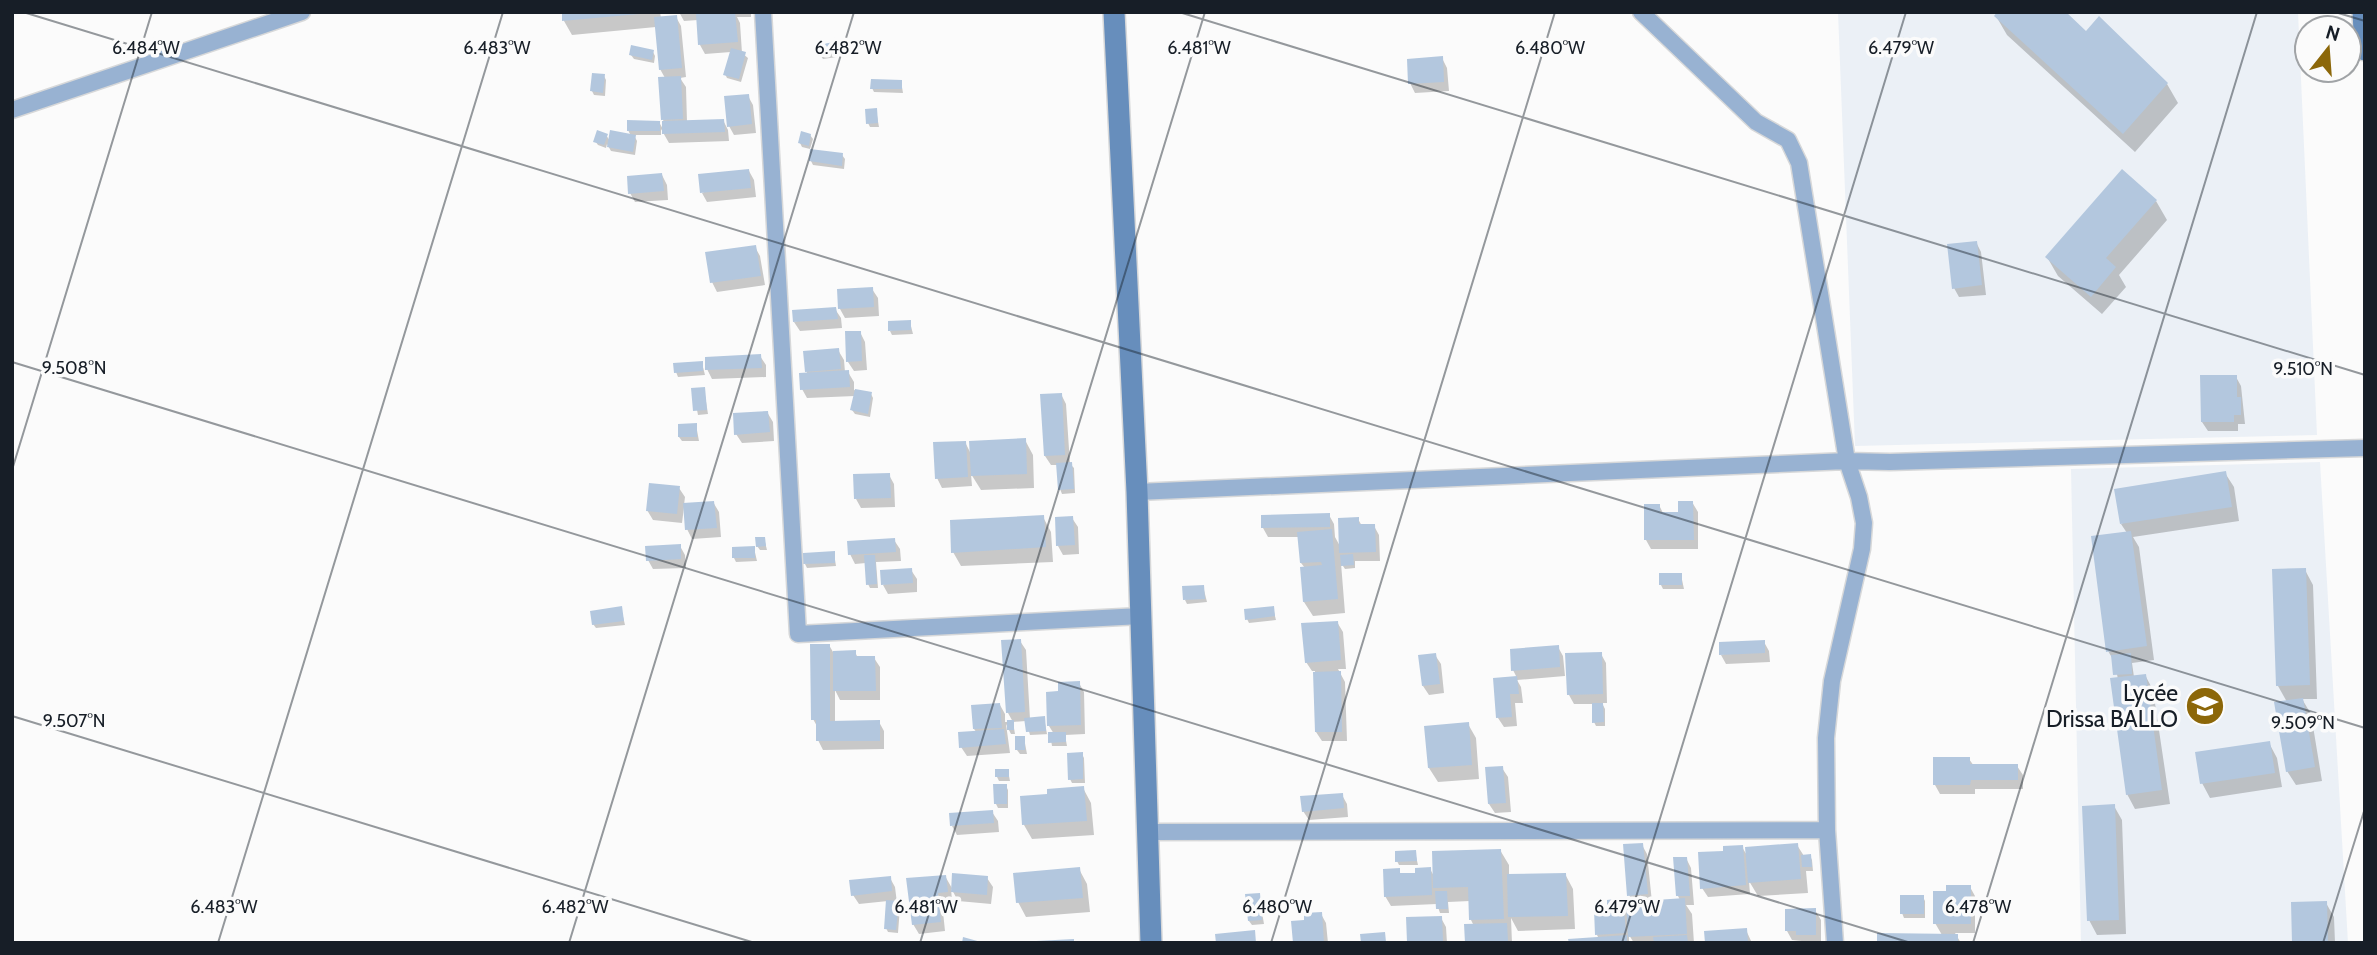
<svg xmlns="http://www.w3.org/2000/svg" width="2377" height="955" font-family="Cabin,sans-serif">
  <rect width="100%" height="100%" fill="#fbfbfb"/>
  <path fill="#ebf0f6" d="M1838,12H2298L2317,435L1855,446Z
    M2320,462L2348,943H2081L2071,469Z"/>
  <path fill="#0003" d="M563,12H660L661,18L676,17L681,26L686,77L680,78L686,87L687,122L723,120L728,130L729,141L669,143L661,129V135H634L637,141L635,155L611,151L607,144L606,148L598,145L595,141L606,135L610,141L631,136L628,130L659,122L664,131L660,78H665L660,69L656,27L572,35L564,21Z
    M679,12H751V17H737L740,23L742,53L748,58L741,82L727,78L725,74L731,52L705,54L700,45L698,20L684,21Z
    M1996,16L2086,33L2138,58L2167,84L2178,103L2135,152L2007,35Z
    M840,43L844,56L823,59L820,55Z
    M653,52L655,56L654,63L634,59L631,55Z
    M1442,58L1447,68L1449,91L1415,93L1410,83Z
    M604,76L606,80L605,96L594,95L592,91Z
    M901,81L903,93L874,92L872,88Z
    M748,96L753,105L756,133L734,135L729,126Z
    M876,110L879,127H870L868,123Z
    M810,135L813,139L810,149L802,147L800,143Z
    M842,155L845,159L844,169L813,165L811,161Z
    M749,171L754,180L756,197L707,202L702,193Z
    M662,175L667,185L668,200L635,202L630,193Z
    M2156,201L2167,220L2119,275L2126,287L2102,314L2058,276L2047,257Z
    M1976,242L1981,252L1986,295L1959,297L1954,288Z
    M755,247L760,256L765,285L717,292L712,282Z
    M872,289L878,298L879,316L845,318L840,309L839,291Z
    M835,309L841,318L842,328L800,331L794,322Z
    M910,322L913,334L892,335L890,331Z
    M860,332L865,342L867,370L854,371L848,362Z
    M838,350L844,360L845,372H848L854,382V390L871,394L873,398L870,417L855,414L852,410L855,396L807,398L802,389L807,374L805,353Z
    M760,356L766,365V377L712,379L707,369Z
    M702,363L705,375L678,377L676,372Z
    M2236,377L2241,386L2245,424H2238V431H2208L2202,422Z
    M704,389L708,414L698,415L693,390Z
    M1061,394L1066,404L1070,464L1074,468L1075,493L1062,494L1060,489L1058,465H1051L1045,456Z
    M767,412L773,422L774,441L742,443L736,434Z
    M696,425L699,441H682L679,437Z
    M1025,440L1033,455L1034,488L981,490L971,474L972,486L942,488L937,478L965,442L971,454Z
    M2225,473L2234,487L2239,521L2133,537L2139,547L2154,660L2132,663L2134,677L2145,675L2153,690L2170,804L2135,809L2127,794L2118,679L2114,661L2108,651L2127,533L2121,524Z
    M889,475L894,484L895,507L861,508L856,499Z
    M679,488L685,497L684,505L713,502L719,512L721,537L692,539L687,529L684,507L682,523L653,520L647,510Z
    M1692,502L1698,512V549H1651L1646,540L1659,505L1663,513H1680Z
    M1329,515L1334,524L1335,537L1341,548L1358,519L1362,526H1374L1379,535L1380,561H1355V568L1345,569L1341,563L1345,613L1313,616L1304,602L1305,568L1301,563L1299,537H1268L1263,528V516Z
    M1043,517L1051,532L1053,562L961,566L953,552Z
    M1072,518L1078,527L1079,554L1063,555L1058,546Z
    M764,538L767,550H760L757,546Z
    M894,540L900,549L901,561L876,562L878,588H870L868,584L866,563L855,564L850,554Z
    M680,546L685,555L686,568L653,569L648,560Z
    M754,548L757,561L736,562L734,558Z
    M834,553L836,566L807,568L805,564Z
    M911,570L917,579V592L888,594L883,585Z
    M2305,570L2313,585L2317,699H2302L2311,714L2322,781L2296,785L2287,771V702L2278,686Z
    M1681,575L1684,589H1663L1661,585Z
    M1203,586L1207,602L1187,604L1185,600Z
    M621,608L625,625L596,628L593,624Z
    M1273,608L1276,620L1249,623L1247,619Z
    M1337,622L1343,632L1346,669H1338L1345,682L1347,741H1322L1316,732L1315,671H1312L1306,662Z
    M1020,641L1026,650L1030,719L1044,718L1047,734H1054L1049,726L1060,693L1079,683L1084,692L1085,734L1065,735L1067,746H1052L1050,734L1030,735L1026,721L1013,722L1015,734H1011L1006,724L1010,753L967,756L961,747L977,733L974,729L1000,705L1005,714V722H1013L1008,713Z
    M1764,642L1769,651L1770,662L1726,664L1721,655Z
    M829,645L833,652H855L858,658H874L880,667V700H840L835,690V722H879L884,731V749L823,750L818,740V728L813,719Z
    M1558,647L1563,656L1565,676L1517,680L1521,687L1523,703H1515L1517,726L1504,727L1498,718L1495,680L1517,678L1513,670Z
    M1601,654L1606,663L1607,703H1602L1605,709V726H1596L1594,722L1593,704H1574L1569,695L1567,655Z
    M1435,655L1441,664L1444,693L1429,695L1423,686Z
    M1468,724L1476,738L1479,779L1438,782L1429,768L1426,727Z
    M1024,738L1027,754H1020L1017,750Z
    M2269,743L2277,758L2282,787L2210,798L2202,783Z
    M1082,754L1084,758L1085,783H1072L1070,779Z
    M1969,759L1974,766H2017L2023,775V789H1975V794H1940L1935,785Z
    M1502,768L1508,777L1511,812L1495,813L1489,804Z
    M1008,771L1010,781H999L997,777Z
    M1006,786L1008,790V808H998L996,804Z
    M1083,788L1091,803L1094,835L1032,839L1024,825L1022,798L1049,796Z
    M1342,795L1347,804L1348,817L1309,820L1303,811Z
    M2114,806L2122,820L2126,934L2097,935L2089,920Z
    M992,812L998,821L999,832L957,835L952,826Z
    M1642,845L1647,854L1652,902L1680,900L1678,896L1686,858L1691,868L1694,905H1686L1692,914L1694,943H1634L1629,935V943H1570L1599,939L1597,935L1609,909L1622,900L1628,911L1634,903L1629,895Z
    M1797,845L1804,856H1810L1812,860L1813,871H1806L1808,893L1758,896L1749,881L1750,894L1708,897L1702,888L1725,852L1742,847L1748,857Z
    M1500,850L1509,865V876L1565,874L1573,889L1575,929L1518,931L1511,918L1512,943H1466L1474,926L1471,920L1470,901L1448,902L1449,913H1440L1437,904L1391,906L1385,896L1399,870L1401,875H1417L1430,869L1434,876Z
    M1415,852L1418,865H1399L1397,861Z
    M1079,869L1087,884L1090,912L1026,917L1018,902Z
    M945,876L953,890L987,878L993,887L991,904L958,901L951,888L952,901L942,902L945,931L919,934L913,924Z
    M890,878L895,887L897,903L900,907L898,933L888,932L886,928L888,901L859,904L853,895Z
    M1970,887L1975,896V933H1955L1961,943H1879L1942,935L1935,923L1948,893Z
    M1259,895L1264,924L1252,925L1249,921Z
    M1923,897L1925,901V918H1904L1902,913Z
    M2326,903L2334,917L2335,943H2293Z
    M1815,910L1821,920V943L1792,940L1787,931Z
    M1321,914L1326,923L1328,943H1295L1306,921Z
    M1441,918L1446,927L1447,943H1409L1408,941Z
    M1746,930L1752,943H1707Z"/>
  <path fill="#b3c7de" d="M562,12H639V14L562,21Z
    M735,12L738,42L698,45L696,14Z
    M1997,12H2066L2086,31L2099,16L2168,83L2123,134L1994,16Z
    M677,15L682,68L659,70L654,17Z
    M840,41L842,52L819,55L817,45Z
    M631,45L654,50L652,60L629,55Z
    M731,48L746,52L739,79L723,75Z
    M1443,56L1444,82L1408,84L1407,59Z
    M592,73L605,74L603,93L590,91Z
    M681,76L683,119L661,120L658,77Z
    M871,79L902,80V89H870Z
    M749,94L752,124L727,127L724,96Z
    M877,108L878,123L866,124L865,109Z
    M724,119L725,132L662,134V121Z
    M627,120L660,121V131H627Z
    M597,130L608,134L604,145L593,142Z
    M610,130L636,135L633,152L607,147Z
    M801,131L811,134L809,146L798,143Z
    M810,149L843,153L842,166L809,161Z
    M749,169L751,188L700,193L698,174Z
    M2122,169L2157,200L2106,258L2116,267L2091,297L2045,257Z
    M662,173L664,191L628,194L627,176Z
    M1977,241L1982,285L1952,289L1947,244Z
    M756,245L761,276L710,283L705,252Z
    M873,287L874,307L838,309L837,289Z
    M836,307L838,319L793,322L792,310Z
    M911,320V330L888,331V321Z
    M845,331H861L862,361L846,362Z
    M839,348L841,369L805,372L803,351Z
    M761,354L762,368L705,370V357Z
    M703,361V371L674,373L673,363Z
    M849,370L850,387L800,390L799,373Z
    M2200,375H2237V397H2241V415H2234V422H2201Z
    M705,387L707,410L693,411L691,388Z
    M855,389L872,392L868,414L850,410Z
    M1062,393L1065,455L1044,456L1040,394Z
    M768,411L770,432L734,435L733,413Z
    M697,423V437H678V424Z
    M1026,438L1027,474L971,476L969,441Z
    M966,441L968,477L935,479L933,442Z
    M1072,462L1074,489L1058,490L1056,463Z
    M2226,471L2232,507L2120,524L2114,489Z
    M890,473L891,498L854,499L853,474Z
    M649,483L680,486L677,514L646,511Z
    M714,501L717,528L685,530L683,503Z
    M1678,501H1693L1694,540H1644V504H1660V512H1678Z
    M1330,513V527L1261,528V515Z
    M1044,515L1046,547L951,553L950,520Z
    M1073,516L1075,545L1056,546L1055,517Z
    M1359,517V524H1375L1376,552L1339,553L1338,518Z
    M1332,529L1338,599L1303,602L1300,567L1322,565L1321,562L1300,563L1297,532Z
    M2131,531L2147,646L2106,652L2091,536Z
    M755,537H765L766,546L756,547Z
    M895,538L896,552L848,555L847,541Z
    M681,544V559L646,561L645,546Z
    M755,546V558H732V547Z
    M835,551V563L803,564V553Z
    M1353,554L1354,565L1341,566L1340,555Z
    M864,555H875L877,584L866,585Z
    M912,568L913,583L881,585L880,570Z
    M2306,568L2310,685L2276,686L2272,569Z
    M1659,573H1682V585H1659Z
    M1204,585L1205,599L1183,600L1182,586Z
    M622,606L624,621L592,625L590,611Z
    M1274,606L1275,616L1245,620L1244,609Z
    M1338,621L1341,660L1305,663L1301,623Z
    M1021,639L1025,712L1006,713L1001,640Z
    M1765,640V653L1719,655V642Z
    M810,644H830V721L880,720V741H816V720H811Z
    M1559,645L1560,667L1511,671L1510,649Z
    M856,650V656H875L876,691H833V651Z
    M1602,652L1603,694L1567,695L1565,653Z
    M1436,653L1440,684L1422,686L1418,655Z
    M2131,653L2132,674L2113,675L2111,655Z
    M1341,671L1342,732H1315L1313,672Z
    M2146,674L2162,790L2126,795L2110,678Z
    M1517,676L1519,694H1510L1512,717L1496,718L1493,678Z
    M1080,681L1081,725L1047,726L1046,692L1058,691V682Z
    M2303,698L2315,767L2286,772L2274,702Z
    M1000,703L1002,728L973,729L971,705Z
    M1592,703H1603L1604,722L1592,723Z
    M1045,716L1046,731L1026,732L1024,718Z
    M1007,720H1014V730H1007Z
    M1469,722L1472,765L1428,768L1424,726Z
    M1004,729L1006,744L959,748L958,732Z
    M1048,732H1066V742L1048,743Z
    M1015,736H1025V750H1015Z
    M2270,741L2275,773L2200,784L2195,752Z
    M1083,752V779L1068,780L1067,753Z
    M1933,757H1970V764H2018V780H1971L1970,785H1933Z
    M1503,766L1506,803L1488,804L1485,767Z
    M995,769H1009V777H995Z
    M993,784H1007V804H994Z
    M1084,786L1087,821L1022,825L1020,796L1047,794V789Z
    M1343,793L1344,808L1302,812L1300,796Z
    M2115,804L2119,920L2087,921L2082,806Z
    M993,810L994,823L950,826L949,813Z
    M1643,843L1648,894L1627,896L1623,844Z
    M1798,843L1801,879L1748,883L1745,847Z
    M1743,845L1746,885L1700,889L1698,852L1723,851V846Z
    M1501,849L1504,919L1469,920L1468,887L1433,888L1432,851Z
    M1416,850L1417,861L1395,862V851Z
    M1811,854L1812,867H1802L1801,855Z
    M1673,857H1687L1690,896H1676Z
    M1080,867L1083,898L1016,903L1013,873Z
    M1431,867L1432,895L1384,897L1383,869L1400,868V873H1415V868Z
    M952,873L988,876L987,895L951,892Z
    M1566,873L1568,916L1508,917L1507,874Z
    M946,875L948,892L938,893L941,922L912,925L906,878Z
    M891,876L892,891L851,896L849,880Z
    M1946,885H1971V924H1933V891H1946Z
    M1435,891H1447L1448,909H1436Z
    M1260,893L1262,920L1248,921L1245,894Z
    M1900,895H1924V914H1900Z
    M1623,898L1626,933L1595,935L1594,909L1607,908V900Z
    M1685,898L1687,934L1628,937L1626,902Z
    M886,900L899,901L896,930L884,929Z
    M2327,901L2328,943H2292L2291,902Z
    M1816,908V935H1796V931H1785V909Z
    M1322,912L1324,943H1293L1291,921L1304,920V913Z
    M1442,916L1443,941L1407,942L1406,917Z
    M1507,923L1508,941L1465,943L1464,924Z
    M1747,928L1748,943H1705L1704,931Z
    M1255,930L1256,943H1216L1215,934Z
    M1385,932L1386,942L1361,943L1360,934Z
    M1877,933L1958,934V943H1877Z
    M1627,935V943H1569L1568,939Z
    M1687,935L1688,943H1654L1653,937Z
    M963,937L981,942V943H962Z
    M1074,939V943H1036V941Z"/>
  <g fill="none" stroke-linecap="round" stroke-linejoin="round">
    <g stroke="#d7d8d9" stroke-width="19">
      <path id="street" d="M763,12L798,634L1141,616
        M1641,12L1756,122L1788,140L1799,163L1847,461L1859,497L1864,523L1862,549L1832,681L1826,738L1827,830L1835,943
        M12,110L302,12
        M1137,492L1847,461L1890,462L2365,448
        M1148,832L1827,830"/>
    </g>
    <g stroke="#d7d8d9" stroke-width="24">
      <path id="secondary" d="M1114,12L1137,492L1151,943
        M2363,12L2365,50"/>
    </g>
    <use href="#street" stroke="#98b2d2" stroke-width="16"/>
    <use href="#secondary" stroke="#678ebc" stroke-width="21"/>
  </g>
  <path fill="none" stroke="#171e27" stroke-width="2" stroke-opacity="0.45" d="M23,12L2365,728M1179,12L2365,375M2335,12L2365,21M12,362L1911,943M12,470L152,12M12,716L755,943M218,943L503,12M569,943L854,12M920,943L1205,12M1271,943L1555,12M1622,943L1906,12M1973,943L2257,12M2323,943L2365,808"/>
  <defs>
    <g id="school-disc" transform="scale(2.0125)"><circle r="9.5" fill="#8c6709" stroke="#fbfbfb"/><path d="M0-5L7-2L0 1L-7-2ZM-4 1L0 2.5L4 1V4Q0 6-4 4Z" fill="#fff"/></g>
  </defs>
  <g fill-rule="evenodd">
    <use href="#school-disc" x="2205" y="706"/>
  </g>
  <g text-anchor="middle" stroke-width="7" stroke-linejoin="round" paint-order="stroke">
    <g font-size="23" fill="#171e27" stroke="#fbfbfb" text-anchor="end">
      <text x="2178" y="701">Lycée<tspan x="2178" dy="26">Drissa BALLO</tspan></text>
    </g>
  </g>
  <g font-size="18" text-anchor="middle" fill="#171e27" stroke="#fbfbfb" stroke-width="7" stroke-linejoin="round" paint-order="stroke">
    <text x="146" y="54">6.484°W</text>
    <text x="497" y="54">6.483°W</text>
    <text x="848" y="54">6.482°W</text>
    <text x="1199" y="54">6.481°W</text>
    <text x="1550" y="54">6.480°W</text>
    <text x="1901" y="54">6.479°W</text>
    <text x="74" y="374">9.508°N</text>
    <text x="2303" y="375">9.510°N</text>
    <text x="74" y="727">9.507°N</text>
    <text x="2303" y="729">9.509°N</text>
    <text x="224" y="913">6.483°W</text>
    <text x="575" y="913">6.482°W</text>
    <text x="926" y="913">6.481°W</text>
    <text x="1277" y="913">6.480°W</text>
    <text x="1627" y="913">6.479°W</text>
    <text x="1978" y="913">6.478°W</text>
  </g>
  <rect width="2377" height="955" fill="none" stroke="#171e27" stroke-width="28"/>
  <g transform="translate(2328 49) rotate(17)"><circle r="33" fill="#fbfbfb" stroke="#a0a3a6" stroke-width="2"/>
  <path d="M0-5L12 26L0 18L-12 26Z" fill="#8c6709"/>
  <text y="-10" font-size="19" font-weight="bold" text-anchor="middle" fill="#171e27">N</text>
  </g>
</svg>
